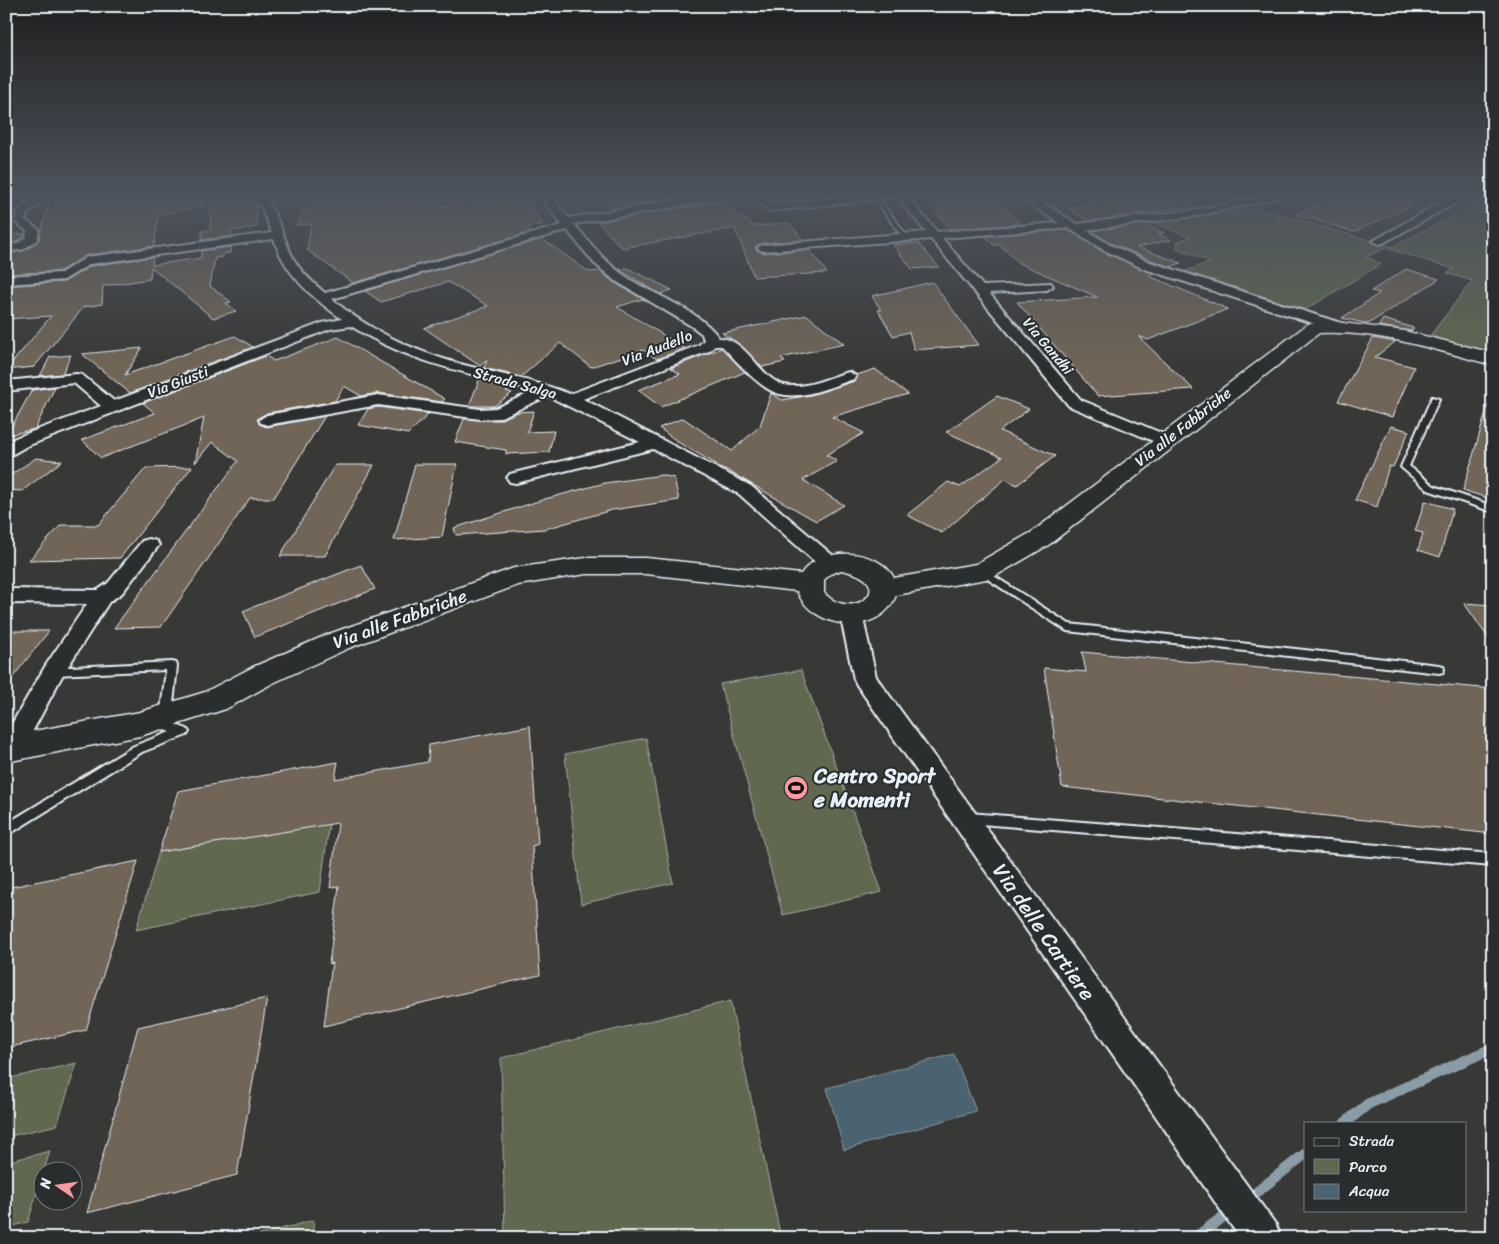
<svg xmlns="http://www.w3.org/2000/svg" width="1499" height="1244" font-family="Sriracha,sans-serif">
  <rect width="100%" height="100%" fill="#383836"/>
  <filter id="ink" filterUnits="userSpaceOnUse"><feTurbulence type="fractalNoise" baseFrequency=".02" numOctaves="2"/><feDisplacementMap in="SourceGraphic" scale="10" xChannelSelector="R" yChannelSelector="G"/><feConvolveMatrix kernelMatrix="1 2 1 2 8 2 1 2 1" color-interpolation-filters="sRGB"/></filter>
  <g filter="url(#ink)">
    <path fill="#61684f" stroke="#a4aca4" d="M1473,195H1493V356L1426,341L1472,281L1447,273L1454,269L1385,248L1366,257L1381,264L1303,311L1181,273L1210,262L1177,248L1178,241L1191,237L1145,220L1258,208L1392,247L1453,216L1476,199Z
      M801,670L882,892L783,915L720,684Z
      M646,738L673,883L581,904L565,754Z
      M329,824L320,892L136,930L159,852Z
      M730,1001L781,1238H505L501,1058Z
      M77,1063L57,1125L6,1137V1079Z
      M50,1151L28,1222L6,1228V1162Z
      M314,1220L312,1238H248Z"/>
    <path fill="#4c6370" stroke="#8a9ca6" d="M954,1054L976,1111L844,1150L827,1088Z"/>
    <g fill="none" stroke-linecap="round" stroke-linejoin="round">
      <path stroke="#8a9ca6" stroke-width="11" d="M1345,1123L1368,1104L1493,1048
        M1248,1199L1305,1154
        M1195,1238L1231,1211"/>
    </g>
    <path fill="#6f6556" stroke="#e8f1f8" d="M52,195H205L206,206L159,214L154,246L87,255L60,271L6,274V254L24,251L39,240L49,198Z
      M211,195H249L256,204L257,227L232,231L231,236L202,240V231L210,230Z
      M313,195L449,205L450,202L471,201L470,204L524,196L543,224L527,229L531,232L353,283L307,250L311,224L296,225Z
      M600,195H693L613,209Z
      M943,195H991L1021,224L950,229L922,196Z
      M1147,195H1191L1192,206L1089,221L1067,208Z
      M1339,195H1375L1413,205L1354,232L1295,214Z
      M722,201L754,226L790,223L803,240L763,243L756,246V250L763,253L810,250L827,273L754,277L735,228L622,248L598,222Z
      M1146,224L1164,233L1158,234L1171,240L1137,247L1181,263L1171,267L1151,260L1111,243L1091,231Z
      M1068,230L1101,251L1154,274L1149,276L1228,309L1148,340L1138,336L1193,389L1098,396L1017,302L1097,297L1019,263L1000,245H994L985,236Z
      M25,234L16,242L6,243V235Z
      M542,239L589,272L600,271L613,282L643,299L617,307L685,348L657,359L643,350L591,367L560,343L521,377L484,368L487,360L480,366L424,328L488,306L448,282L381,302L365,291Z
      M918,243L939,267L912,269L893,245Z
      M231,247L230,253L223,254V257L215,258L210,286L231,302L226,303L236,311L213,318L151,267L150,279L103,286L102,304L84,307L34,367L6,370L51,316L6,319V286L64,282L91,266L153,257L152,265L201,258V251Z
      M627,268L672,290L660,294L619,269Z
      M1406,269L1439,279L1368,324L1342,318L1380,293L1371,291Z
      M932,282L979,345L914,350L909,332L893,336L878,310H881L872,296Z
      M807,315L844,344L781,358L785,362L762,367L738,343L722,333Z
      M1383,319L1414,328L1411,331L1379,326Z
      M235,336L253,347L130,393L82,354L142,348L125,375Z
      M338,337L445,399L442,402L378,393L361,396L344,386L335,401L267,413L258,418L259,424L267,427L325,416L274,498H250L161,627L114,628L238,461L212,442L195,463L204,418L101,458L82,440L155,413L143,403L266,356L274,361Z
      M1373,338L1395,342L1375,357L1414,367L1392,417L1338,401Z
      M722,348L745,372L661,407L638,390L680,374L671,368Z
      M71,355L62,374L40,376L50,357Z
      M875,369L908,394L832,417L864,433L826,455L837,461L803,480L844,505L816,521L681,444L659,428L683,418L732,451L760,426L771,393L782,400L811,395L855,381L857,375Z
      M480,378L511,386L506,391L512,393L494,406H469Z
      M55,387L35,429L7,435L32,390Z
      M997,396L1029,409L1000,431L1055,456L1017,485L1005,479L942,533L907,515L948,482L960,487L1002,457L946,432Z
      M1488,405L1493,406V500L1463,490Z
      M378,407L429,414L408,434L358,425L368,409Z
      M534,411L527,432L554,431L549,452L506,454V450L455,442L464,419L499,420L518,412Z
      M1391,426L1409,431L1393,467L1389,466L1377,507L1355,500Z
      M36,458L62,461L22,491L6,490V478Z
      M415,464H457L442,537L394,540Z
      M335,465H374L325,556H280Z
      M192,467L120,558L29,560L61,525H98L146,468Z
      M662,475L674,478L679,500L612,510L545,529L456,535L454,528L545,499L605,483Z
      M1425,501L1453,509L1440,557L1418,550L1423,533L1415,531Z
      M361,565L375,589L255,637L243,611Z
      M1464,603L1493,605V645Z
      M6,631H49L6,686Z
      M1082,652L1493,689V834L1062,787L1044,668L1086,672Z
      M530,726L538,844L532,846L540,975L324,1026L332,963L329,964L339,886L330,888L338,823L159,852L178,791L338,762L335,779L428,762L429,745Z
      M138,861L86,1030L6,1048V888Z
      M267,998L237,1175L87,1213L138,1027Z"/>
    <g fill="none" stroke-linecap="round" stroke-linejoin="round">
      <g stroke="#e8f1f8" stroke-width="4">
        <path id="lane" d="M873,196H877L907,236V238H903Z
          M1432,397L1439,399L1409,466L1434,486L1493,506V512L1428,490L1401,467Z
          M983,569L1069,624L1439,665L1443,666L1444,669L1443,672L1439,673L1067,631L980,574L978,572L980,570Z
          M172,662L176,663L177,666L171,723L187,729L189,732L187,735L142,752L6,836V824L134,746L170,732L161,729L159,726L166,670L54,675L50,674L49,671L50,668Z
          M968,813L1493,854V866L968,823L964,822L962,818L964,814Z"/>
      </g>
      <g stroke="#e8f1f8" stroke-width="4">
        <path id="street" d="M38,195H50L27,214L25,220L39,230L37,240L24,249L6,252V245L17,244L26,238L27,231L14,221L18,211Z
          M251,195H262C279,214 282,236 293,258C300,271 313,283 325,293L562,225L539,195H550L569,218L706,195H731L726,198L574,224C589,242 603,260 622,274C651,295 698,308 719,338C746,338 760,379 784,385C805,390 829,377 849,372L856,376L854,379C829,387 793,405 768,389C751,379 736,360 722,346H715L709,351L583,399L751,486L837,559L840,564L837,569L830,570L823,569L739,494L653,449L516,483L510,482L507,478L510,474L640,442L548,396L499,418L480,419L378,405L267,425L261,423L259,420L267,415L378,395L480,409L496,408L534,391C466,371 413,365 351,326L330,329L27,446L6,458V445L15,438L101,406L74,383L6,391V381L77,374L82,375L114,401L322,323L342,319C313,298 285,275 274,239L90,264L64,280L6,284V276L61,273L87,257L272,233L262,208ZM567,230L594,263L614,280L693,327L702,334L704,340L699,345L570,394C535,380 497,374 460,364C414,351 368,330 332,299Z
          M745,195H757L772,205L862,195H906L937,232L1059,223L1017,195H1030L1077,224L1195,210L1270,195H1293L1195,216L1086,230L1110,245L1150,262L1344,324L1346,327L1339,331L1334,330L1142,268L1102,249L1068,228L942,238L983,286L1051,283L1053,286L1047,290L989,293L1081,400L1171,437L1173,441L1171,445L1165,446L1069,406L931,239L763,251L757,248L763,245L926,232L897,197L770,211Z
          M1454,195H1465L1463,199L1383,243L1379,244L1373,241Z
          M149,539L156,541L159,545L156,549L122,593L109,602L62,676L20,755L11,758L6,756V734L46,665L87,604L6,603V589L98,590L108,583L142,541Z
          M851,607L858,609L862,614L876,677L1276,1225L1281,1238H1240L857,685L854,679L840,614L844,609Z"/>
      </g>
      <g stroke="#e8f1f8" stroke-width="3">
        <path id="secondary" d="M1335,322L1404,331L1493,353V365C1435,350 1378,330 1319,333L1050,544L992,578L896,595C881,638 812,630 797,591L646,574H586L518,585L349,648L273,683L226,709L140,736L6,762V736L140,712L205,692L253,667L329,634L514,568L586,558H646L801,574C819,546 878,547 894,578L976,564L1032,532L1308,324ZM841,570C902,581 854,625 824,593V580L830,574Z"/>
      </g>
      <use href="#lane" fill="#2a2d2e" fill-rule="evenodd"/>
      <use href="#street" fill="#2a2d2e" fill-rule="evenodd"/>
      <use href="#secondary" fill="#2a2d2e" fill-rule="evenodd"/>
    </g>
  </g>
  <linearGradient id="sky" x2="0" y2="1"><stop stop-color="#1f1f1e"/><stop offset="0.53" stop-color="#4d535d"/><stop offset="1" stop-color="#4d535d" stop-opacity="0"/></linearGradient>
  <rect width="1499" height="369" fill="url(#sky)"/>
  <defs>
    <g id="stadium-disc" transform="scale(1.25)"><circle r="9.5" fill="#ff9aa2" stroke="#2a2d2e"/><path d="M0-5a6.5 5 0 1 0 0 10a6.5 5 0 1 0 0-10ZM-3.5-1.8h7v3.6h-7Z" fill="#111"/></g>
  </defs>
  <g fill-rule="evenodd">
    <use href="#stadium-disc" x="796" y="788"/>
  </g>
  <g text-anchor="middle" stroke-width="4" stroke-linejoin="round" paint-order="stroke">
    <g font-size="15" fill="#e8f1f8" stroke="#2a2d2e">
      <text transform="translate(1048 346) rotate(50)" y="5">Via Gandhi</text>
      <text transform="translate(657 348) rotate(-21)" y="5">Via Audello</text>
      <text transform="translate(178 382) rotate(-21)" y="5">Via Giusti</text>
      <text transform="translate(515 383) rotate(15)" y="5">Strada Salga</text>
      <text transform="translate(1183 427) rotate(-38)" y="5">Via alle Fabbriche</text>
    </g>
    <g font-size="18" fill="#e8f1f8" stroke="#2a2d2e">
      <text transform="translate(400 619) rotate(-20)" y="6">Via alle Fabbriche</text>
    </g>
    <g font-size="21" font-weight="bold" fill="#e8f1f8" stroke="#2a2d2e" text-anchor="start">
      <text x="814" y="783">Centro Sport<tspan x="814" dy="24">e Momenti</tspan></text>
    </g>
    <g font-size="21" fill="#e8f1f8" stroke="#2a2d2e">
      <text transform="translate(1044 932) rotate(55)" y="7">Via delle Cartiere</text>
    </g>
  </g>
  <rect width="1499" height="1244" fill="none" stroke="#2a2d2e" stroke-width="25"/>
  <rect x="12" y="12" width="1474" height="1219" fill="none" stroke="#e8f1f8" stroke-width="2" filter="url(#ink)"/>
  <rect x="1304" y="1122" width="162" height="90" fill="#2a2d2e" stroke="#767b7f"/>
  <rect x="1314" y="1138" width="25" height="8" fill="#2a2d2e" stroke="#767b7f"/>
  <text x="1349" y="1146" font-size="15" fill="#e8f1f8">Strada</text>
  <rect x="1314" y="1159" width="25" height="15" fill="#61684f" stroke="#767b7f"/>
  <text x="1349" y="1172" font-size="15" fill="#e8f1f8">Parco</text>
  <rect x="1314" y="1184" width="25" height="15" fill="#4c6370" stroke="#767b7f"/>
  <text x="1349" y="1196" font-size="15" fill="#e8f1f8">Acqua</text>
  <g transform="translate(58 1186) rotate(283)"><circle r="24" fill="#2a2d2e" stroke="#767b7f"/>
  <path d="M0-4L9 19L0 12L-9 19Z" fill="#ff9aa2"/>
  <text y="-8" font-size="14" font-weight="bold" text-anchor="middle" fill="#e8f1f8">N</text>
  </g>
</svg>
